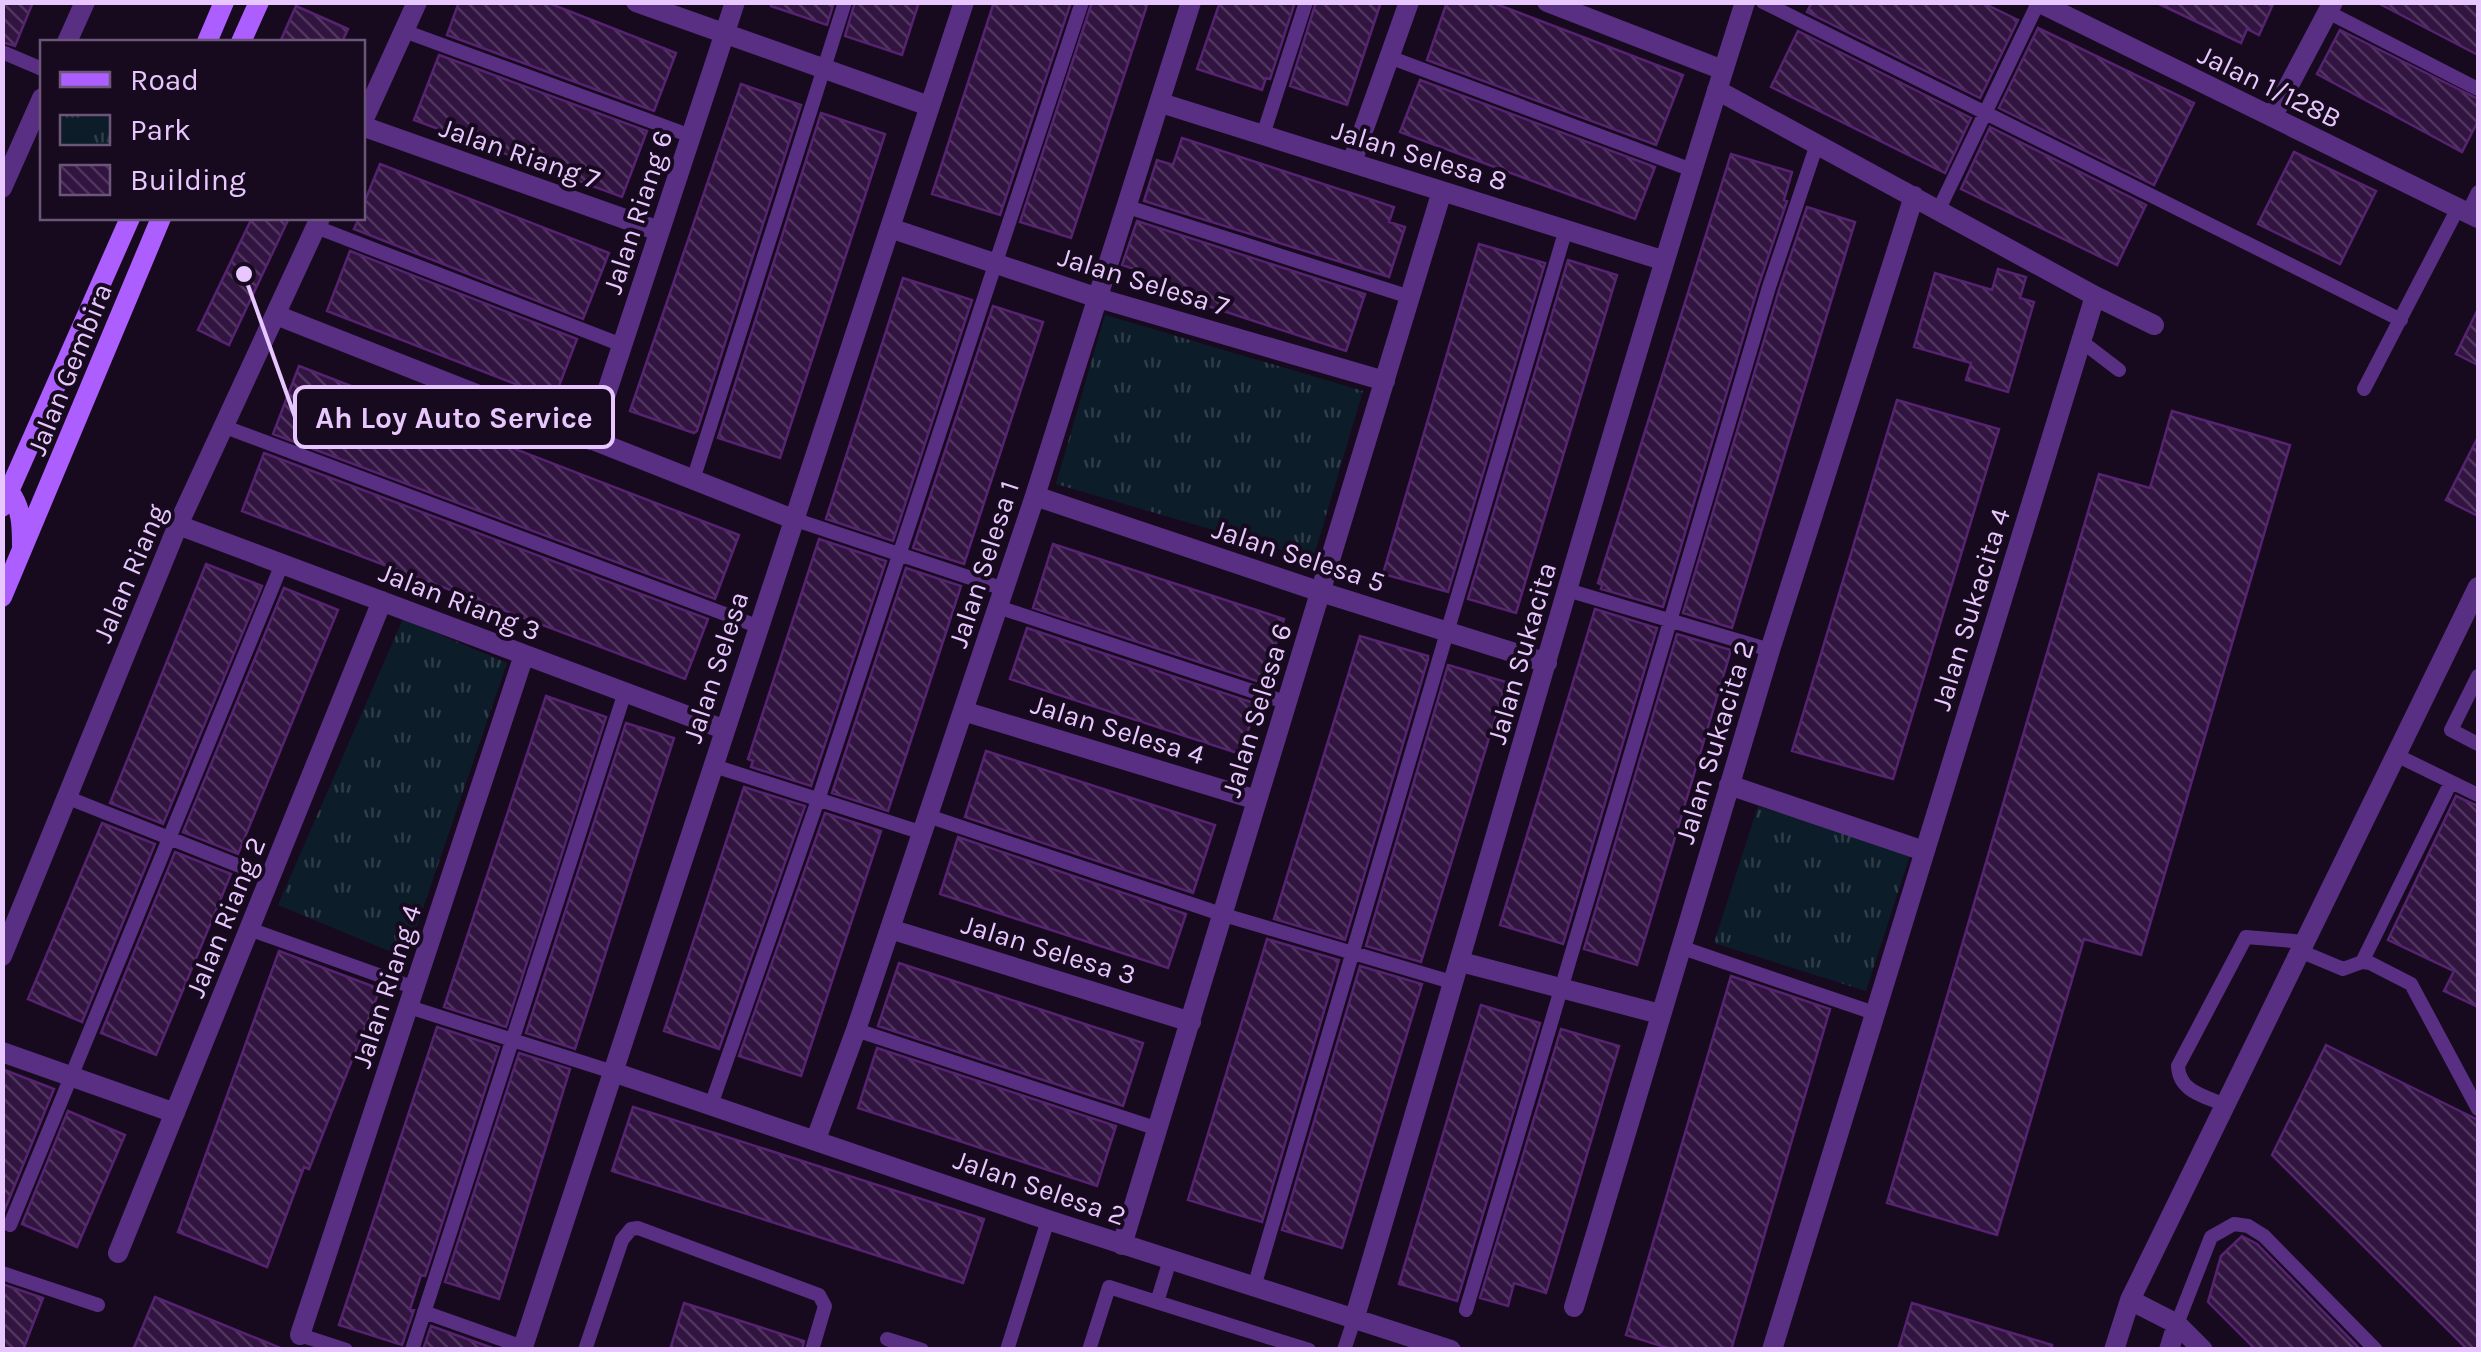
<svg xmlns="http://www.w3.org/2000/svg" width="2481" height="1352" font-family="Karla,sans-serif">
  <defs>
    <pattern id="park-tufts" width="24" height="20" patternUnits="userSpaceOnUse" patternTransform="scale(2.5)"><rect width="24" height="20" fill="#0c1d29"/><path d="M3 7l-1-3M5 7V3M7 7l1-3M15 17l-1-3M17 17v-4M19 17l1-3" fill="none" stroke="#2f3c49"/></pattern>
    <pattern id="building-back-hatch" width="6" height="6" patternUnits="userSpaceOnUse" patternTransform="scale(2.5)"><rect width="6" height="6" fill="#321441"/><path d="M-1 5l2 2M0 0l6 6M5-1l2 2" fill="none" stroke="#50355e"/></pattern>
  </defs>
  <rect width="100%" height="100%" fill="#170a1f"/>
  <path fill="url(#park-tufts)" d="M1105,315L1363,391L1313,559L1056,484Z
    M403,619L507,663L406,958L278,905Z
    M1758,806L1910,855L1866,991L1714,943Z"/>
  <path fill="url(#building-back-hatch)" stroke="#562370" stroke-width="2.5" d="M2,2H33L15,46L2,42Z
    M459,2H546L676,53L654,111L447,35Z
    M771,2H834L827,25L771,6Z
    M855,2H919L902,55L845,36Z
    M994,2H1071L1000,215L932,194Z
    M1092,2H1148L1071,238L1020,222Z
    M1220,2H1295L1270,79L1266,78L1262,90L1197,69Z
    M1316,2H1381L1347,105L1290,86Z
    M1447,2H1491L1683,75L1656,145L1427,60Z
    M1812,2H1981L2018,20L1980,98L1807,12Z
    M2155,2H2274L2259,35L2247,29L2241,43Z
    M2376,2H2478V55Z
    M296,6L348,29L342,42H280Z
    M2038,28L2194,103L2154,185L1999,108Z
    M2340,30L2478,99V121L2462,152L2317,74Z
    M1798,31L1971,118L1945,173L1771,87Z
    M439,55L647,131L622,197L414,120Z
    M1420,80L1655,167L1635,219L1400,132Z
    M741,84L801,105L697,431L694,433L630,411Z
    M821,113L885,134L780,458L718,438Z
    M1990,127L2146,205L2117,265L1961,189Z
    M1182,138L1394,207L1389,222L1405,227L1389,277L1144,201L1157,160L1173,165Z
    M2294,152L2376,191L2340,264L2258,224Z
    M1731,154L1792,172L1784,200L1787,201L1759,284L1663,607L1601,589L1602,585L1598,583Z
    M380,164L609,253L583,319L354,229L359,218H362V208Z
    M1807,207L1855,222L1732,628L1683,613L1779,290Z
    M252,218H289L229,345L198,330Z
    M1137,221L1365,294L1346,351L1140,284L1143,272L1122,265Z
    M1479,244L1545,263L1448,592L1383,574Z
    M350,251L577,339L554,399L327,311Z
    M1568,260L1617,275L1516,613L1468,599Z
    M1998,269L2026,277L2020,298L2034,302L2008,392L1966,380L1971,363L1914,347L1935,273L1992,290Z
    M903,278L972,300L893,541L826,519Z
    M993,306L1043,322L964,564L913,548Z
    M2478,309V365L2456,354Z
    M299,366L739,535L715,599L273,434Z
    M1897,400L1999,429L1893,779L1792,751Z
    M2172,411L2290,445L2141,955L2084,939L1997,1235L1887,1203L2099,474L2150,488Z
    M2478,437V516L2446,500Z
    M264,453L708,619L685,679L242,511Z
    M819,539L886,561L811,786L751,767L753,761L748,759Z
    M1053,544L1284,619L1263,683L1033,608Z
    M206,564L262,586L163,824L110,803Z
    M906,568L961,586L888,811L832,793Z
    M284,588L338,610L238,854L183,832Z
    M1595,609L1657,628L1563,944L1500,925Z
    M1027,628L1257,704L1240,754L1010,679Z
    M1677,634L1731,650L1637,965L1584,949Z
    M1360,636L1428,656V659L1345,940L1274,919Z
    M1448,665L1506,682L1421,962L1366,946Z
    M546,696L606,717L506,1027L444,1007Z
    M626,723L674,738L575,1049L526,1033Z
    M986,751L1215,825L1193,893L965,817Z
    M744,787L805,806L719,1049L664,1031Z
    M2456,796L2478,806V1007L2444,991L2454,971L2388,940Z
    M825,813L881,831L801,1076L739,1056Z
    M102,823L155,844L82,1022L28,999Z
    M958,837L1186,914L1168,968L940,894Z
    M175,852L231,874L156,1055L101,1033Z
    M1267,939L1339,960L1262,1222L1188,1200Z
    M279,951L380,989L309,1169L304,1167L267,1267L178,1232Z
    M899,963L1143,1043L1123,1106L878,1026Z
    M1360,966L1422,984L1342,1248L1282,1230Z
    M1731,976L1830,1009L1731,1350H1674L1626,1335Z
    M1481,1005L1540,1023L1457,1301L1399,1284Z
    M437,1027L499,1047L425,1276L421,1275L410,1309L414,1310L402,1345L339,1325Z
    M1561,1029L1619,1046L1546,1293L1514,1283L1508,1306L1480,1298Z
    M2326,1045L2478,1120V1350H2468L2272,1155Z
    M877,1048L1116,1126L1097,1186L858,1108Z
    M519,1053L570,1069L499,1299L445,1282Z
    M2,1069L54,1089L3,1214H2Z
    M633,1107L984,1219L963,1283L612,1171Z
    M68,1111L125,1135L77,1247L22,1224Z
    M2242,1236L2257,1244L2361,1350H2256L2208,1302L2221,1256Z
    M2,1284L43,1298L23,1350H2Z
    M155,1297L283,1349V1350H133Z
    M684,1303L804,1341L802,1350H670Z
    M1912,1303L2052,1345V1350H1898Z
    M431,1326L498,1350H423Z"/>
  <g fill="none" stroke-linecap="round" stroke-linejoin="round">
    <path stroke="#592f83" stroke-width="14" d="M1763,2L2401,320
      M2328,12L2478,89
      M404,31L691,136
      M2,52L42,69
      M1389,57L1692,170
      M1263,135L1306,2
      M1128,207L1410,297
      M1939,209L2038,3
      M2468,213L2478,192
      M316,227L622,345
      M2081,341L2119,370
      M2364,389L2458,208
      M225,427L757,626
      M693,480L845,2
      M793,519L1004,589
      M1567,590L1770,650
      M998,607L1288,703
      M2478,676L2451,730L2478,744
      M2396,755L2478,795
      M711,765L923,833
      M66,797L270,878
      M928,816L1224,915L1455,983
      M249,929L415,988
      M1680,947L1874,1013
      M2300,951L2343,969L2362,962L2370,963L2411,984L2478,1109
      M2362,962L2451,782
      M409,1007L613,1072
      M856,1030L1158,1129
      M711,1105L818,800L1082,2
      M2225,1105C2205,1096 2179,1092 2178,1066L2246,937L2305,942
      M10,1225L282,564
      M2,1273L98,1305
      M1254,1287L1566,229
      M1157,1302L1170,1260
      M1466,1310L1769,287L1817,144
      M424,1312L523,1347
      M2177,1324L2211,1237L2234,1224L2248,1226L2264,1236L2376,1350
      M300,1335L346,1350
      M887,1339L922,1350
      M412,1350L625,692
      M585,1350L622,1240L631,1229L638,1228L819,1295L825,1306L812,1350
      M1007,1350L1048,1220
      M1089,1350L1109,1287L1309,1350
      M1344,1350L1354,1320"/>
    <path stroke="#592f83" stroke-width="20" d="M636,2L929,106
      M1547,2L1723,70
      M2038,2L2478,218
      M67,42L85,2
      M1717,90L2095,296L2154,325
      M1161,103L1662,260
      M2272,117L2333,2
      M362,123L417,2
      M362,126L659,231
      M1352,162L1409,2
      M2,188L42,98
      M890,228L1098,298L1385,381
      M276,315L793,519
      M591,440L735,2
      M1035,496L1321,592L1547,663
      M178,525L723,729
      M963,711L1257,800
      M1729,785L1924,851
      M890,929L1191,1022
      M2,956L178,525L320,218
      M1461,962L1660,1014
      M2,1052L175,1113
      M613,1072L1048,1220L1451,1350
      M816,1139L856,1030L1035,496L1191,2
      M1122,1245L1442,191
      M118,1253L382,601
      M2130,1300L2177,1324L2203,1350
      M1574,1307L1770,650L1914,196
      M1354,1320C1485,881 1606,439 1745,2
      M300,1335L524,655
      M522,1350L964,2
      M1772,1350L2095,296
      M2114,1350L2130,1300L2478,587
      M2169,1350L2177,1324"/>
    <path stroke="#ad5eff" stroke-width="20" d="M207,42L224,2
      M241,42L259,2
      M9,491C22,508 22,526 22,546
      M2,507L130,218
      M2,597L161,218"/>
  </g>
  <g text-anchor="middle" stroke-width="8" stroke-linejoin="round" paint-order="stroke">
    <g font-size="28" fill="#e8c7ff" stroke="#170a1f">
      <text transform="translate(2270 86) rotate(26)" y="10">Jalan 1/128B</text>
      <text transform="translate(520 153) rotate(19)" y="10">Jalan Riang 7</text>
      <text transform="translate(1420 155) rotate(17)" y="10">Jalan Selesa 8</text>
      <text transform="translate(637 212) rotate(-72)" y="10">Jalan Riang 6</text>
      <text transform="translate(1144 281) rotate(17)" y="10">Jalan Selesa 7</text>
      <text transform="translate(69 369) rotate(-68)" y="10">Jalan Gembira</text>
      <text transform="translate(1299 555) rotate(18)" y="10">Jalan Selesa 5</text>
      <text transform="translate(983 564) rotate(-72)" y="10">Jalan Selesa 1</text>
      <text transform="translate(129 573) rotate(-67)" y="10">Jalan Riang</text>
      <text transform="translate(460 601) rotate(21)" y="10">Jalan Riang 3</text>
      <text transform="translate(1970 609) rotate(-73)" y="10">Jalan Sukacita 4</text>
      <text transform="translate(1521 653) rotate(-74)" y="10">Jalan Sukacita</text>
      <text transform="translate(715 667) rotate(-72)" y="10">Jalan Selesa</text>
      <text transform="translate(1256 710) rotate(-73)" y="10">Jalan Selesa 6</text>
      <text transform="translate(1118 729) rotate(17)" y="10">Jalan Selesa 4</text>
      <text transform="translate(1714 742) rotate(-73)" y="10">Jalan Sukacita 2</text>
      <text transform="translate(225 917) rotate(-68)" y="10">Jalan Riang 2</text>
      <text transform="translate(1049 949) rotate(17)" y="10">Jalan Selesa 3</text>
      <text transform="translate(386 986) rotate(-72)" y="10">Jalan Riang 4</text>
      <text transform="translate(1040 1187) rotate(19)" y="10">Jalan Selesa 2</text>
    </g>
  </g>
  <path fill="none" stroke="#e8c7ff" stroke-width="4" d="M244 274L295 417"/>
  <circle fill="#e8c7ff" stroke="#170a1f" stroke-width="4" cx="244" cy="274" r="10"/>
  <rect fill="#170a1f" stroke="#e8c7ff" stroke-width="4" x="295" y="387" width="318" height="60" rx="10"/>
  <g font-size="30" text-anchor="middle" font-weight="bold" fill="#e8c7ff">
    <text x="454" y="428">Ah Loy Auto Service</text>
  </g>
  <rect width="2481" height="1352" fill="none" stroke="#e8c7ff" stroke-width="10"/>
  <rect x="40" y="40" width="325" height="180" fill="#170a1f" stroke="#6b5679" stroke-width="2.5"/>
  <rect x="60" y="72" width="50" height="15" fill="#ad5eff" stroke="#6b5679" stroke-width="2.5"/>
  <text x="130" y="90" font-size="30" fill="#e8c7ff">Road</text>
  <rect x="60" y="115" width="50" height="30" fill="url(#park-tufts)" stroke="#6b5679" stroke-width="2.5"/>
  <text x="130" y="140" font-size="30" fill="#e8c7ff">Park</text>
  <rect x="60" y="165" width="50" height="30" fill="url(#building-back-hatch)" stroke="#6b5679" stroke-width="2.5"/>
  <text x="130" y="190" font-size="30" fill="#e8c7ff">Building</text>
</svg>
